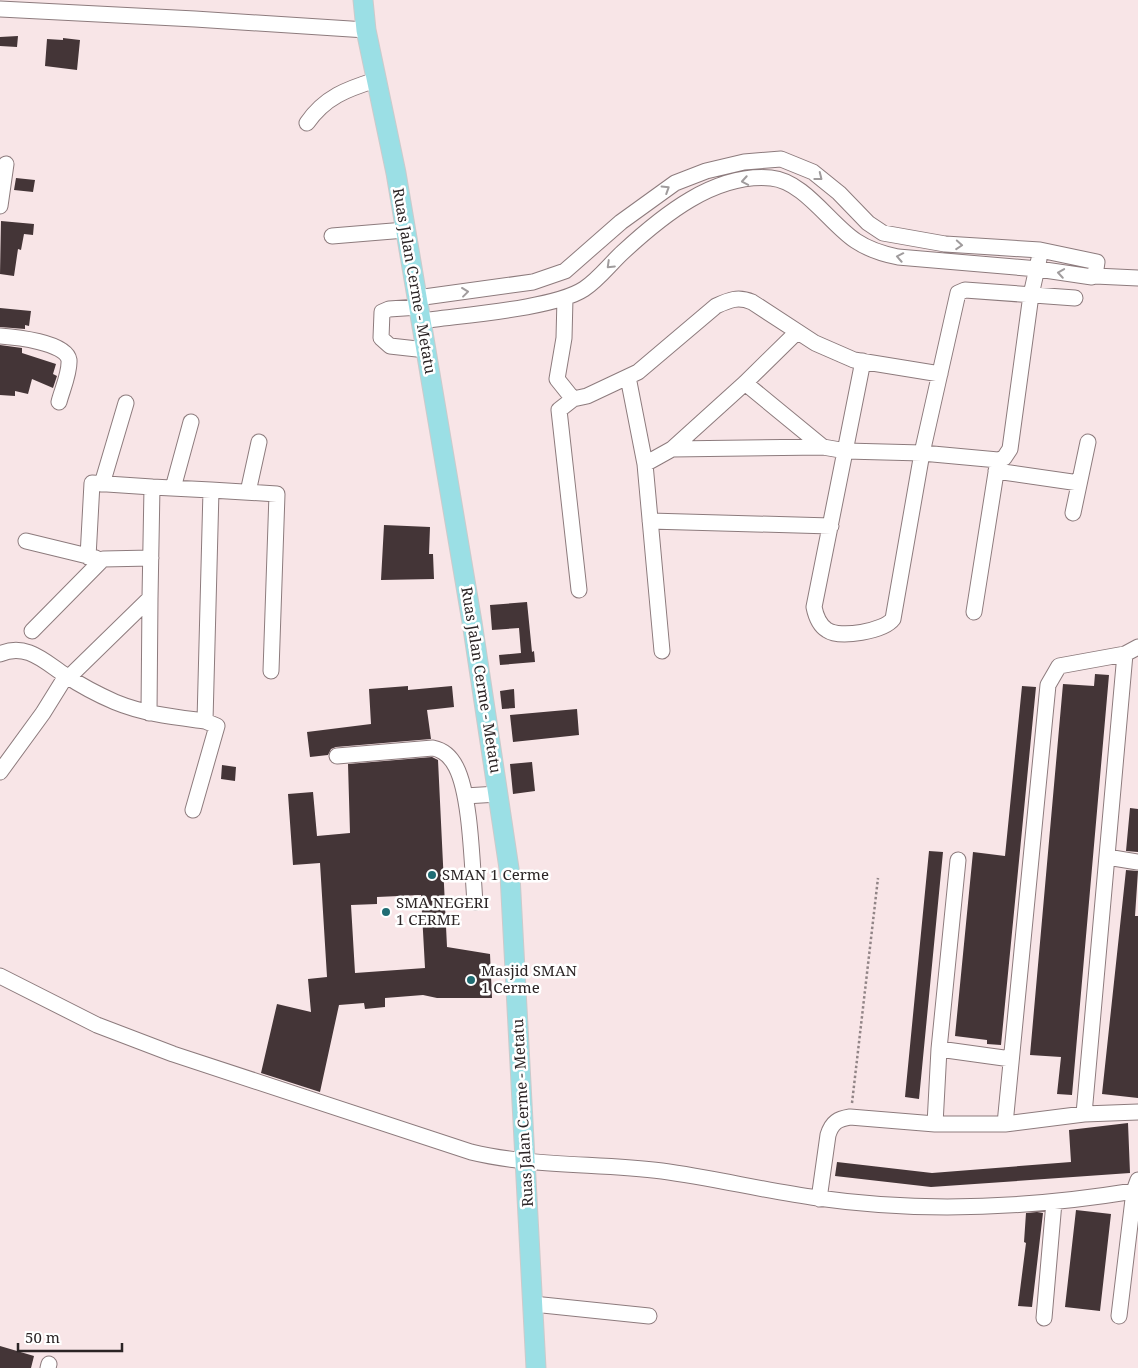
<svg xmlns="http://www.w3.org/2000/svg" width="1138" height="1368" font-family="'Noto Serif',serif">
  <rect width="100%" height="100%" fill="#f8e5e7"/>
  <path fill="#443537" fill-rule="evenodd" d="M18,36L17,47L0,46V37Z
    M63,38L80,40L77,70L45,66L47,39L63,40Z
    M16,178L35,180L33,192L14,190Z
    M1,221L34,224L33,235L24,234L21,250L18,249L14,276L0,274Z
    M0,308L31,311L29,326L25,325V329L0,327Z
    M0,345L22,348V353L56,364L53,374L57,376L53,388L32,379L28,394L15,391V396L0,395Z
    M384,525L430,527L429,554H433L434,579L381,580Z
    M527,602L532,652L534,651L535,662L500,665L499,655L521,653L519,628L492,630L490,605Z
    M1095,674L1109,675L1072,1095L1057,1094L1061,1057L1030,1055L1063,684L1094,686Z
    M408,686V690L452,686L454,707L427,710L431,739L336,747L331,749L328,755L310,757L307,732L371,724L369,689Z
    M1022,686L1036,687L1001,1045L987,1044V1040L955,1036L973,852L1005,856Z
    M514,689L515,708L502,709L500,691Z
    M577,709L579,735L513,742L510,715Z
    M432,757L438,760L447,947L490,954L492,998H437L423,995L385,998V1007L365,1009L364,1003L339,1005L320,1092L261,1073L277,1004L311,1012L308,979L327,977L320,863L293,865L288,794L313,792L317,836L350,833L348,764ZM421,895L425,968L355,973L351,905L377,904V897Z
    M532,762L535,791L513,794L510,764Z
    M222,765L236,767L235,781L221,779Z
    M1130,808L1138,809V852L1126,851Z
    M929,851L943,852L919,1099L905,1097Z
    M1126,870L1138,871L1135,916H1138V1098L1102,1094Z
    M1128,1123L1130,1173L931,1187L835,1176L837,1162L932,1173L1071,1162L1069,1130Z
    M1076,1210L1111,1214L1100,1311L1065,1307Z
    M1037,1212L1043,1213L1032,1307L1018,1306L1026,1243L1024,1242L1026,1213Z
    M0,1346L34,1356L31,1368H0Z"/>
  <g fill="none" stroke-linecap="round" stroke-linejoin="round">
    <g stroke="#8d7b7d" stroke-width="17">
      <path id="minor" d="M0,9L195,19L366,30
        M307,123C325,97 347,89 376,80
        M0,206L6,164
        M332,236L405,230
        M1039,259L1031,295L1010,449L1004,458L998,460L922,453L958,293L965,290L1075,298
        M1095,276L1138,278
        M417,298L533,282L565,271L621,222L675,183L706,171L744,162L781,159L813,172L839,193L868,223L883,233L945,244L1040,250L1097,262L1095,276L1092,277L1038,269L898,257C883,254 868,249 856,241C830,224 804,181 771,178C714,173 662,216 623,252C610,264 598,280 584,289C553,309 461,315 421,321
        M565,298L564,338L557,379L573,399L587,396L638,372L716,306C729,300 738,296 752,302L815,343L854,360L940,374
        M419,307L389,309L382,312L381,338L390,346L426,350
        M0,336C14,337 66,342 69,360C70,373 62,390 59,402
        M628,377L645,464L672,449L823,447L846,451L922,453L893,619C884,631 840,639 827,630C819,625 816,617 814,607L863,361
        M745,383L823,447
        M573,399L559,410L579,590
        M672,449L745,383L797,332
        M645,464L662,651
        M996,471L1079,483
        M102,484L126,403
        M173,488L191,422
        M211,490L277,494L271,671
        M248,492L259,442
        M1073,513L1088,442
        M650,521L831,526
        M26,541L96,558
        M88,557L92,483L152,487
        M974,612L998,460
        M32,631L103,559L151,558
        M0,654C26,642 45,662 65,675C80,685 99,695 115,702C144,714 174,717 205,721L211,490L152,487L150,598L69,677
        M149,713L150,598
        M337,756L433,748C443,750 451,757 456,767C471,796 472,867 475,902
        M0,772L43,713L66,676
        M465,796L498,794
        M193,810L217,726L205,721
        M1107,857L1138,862
        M0,976L97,1025L173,1054L471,1152C533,1167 598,1163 662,1171C714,1178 766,1191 818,1198C923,1213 1030,1208 1134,1191L1138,1180
        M939,1049L1011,1059
        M1084,1114L1125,654L1138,647
        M935,1124L939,1049L958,860
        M1005,1124L1048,685L1059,666L1125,654
        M819,1199L828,1135C832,1122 838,1119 850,1117L935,1124H1005L1084,1114L1138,1112
        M533,1304L649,1316
        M1119,1316L1134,1191H1138
        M1044,1318L1054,1202
        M48,1368L49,1364"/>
    </g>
    <g stroke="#cccacb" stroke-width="21">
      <path id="major" d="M363,0L366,30L396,173L472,622L510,875L536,1368"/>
    </g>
    <path stroke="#918486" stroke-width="2.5" stroke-dasharray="2.5 2.5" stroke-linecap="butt" d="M852,1103L878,878"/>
    <use href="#minor" stroke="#fff" stroke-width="15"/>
    <use href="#major" stroke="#9bdfe5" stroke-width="19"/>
  </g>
  <defs><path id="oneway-chevron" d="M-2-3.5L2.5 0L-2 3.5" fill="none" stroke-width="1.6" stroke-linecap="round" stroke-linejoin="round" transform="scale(1.25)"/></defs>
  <g stroke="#a09c9d">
    <use href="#oneway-chevron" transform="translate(819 177) rotate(38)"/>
    <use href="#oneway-chevron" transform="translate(745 181) rotate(170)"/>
    <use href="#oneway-chevron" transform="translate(666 189) rotate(-32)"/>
    <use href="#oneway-chevron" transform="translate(959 245) rotate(4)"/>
    <use href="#oneway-chevron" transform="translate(900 257) rotate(-169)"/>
    <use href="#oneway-chevron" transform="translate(610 265) rotate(136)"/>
    <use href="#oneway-chevron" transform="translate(1061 273) rotate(-171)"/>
    <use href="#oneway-chevron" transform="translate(465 292) rotate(-7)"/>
  </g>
  <g fill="#206c73" stroke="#fff" stroke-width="2">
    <circle cx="432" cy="875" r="5"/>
    <circle cx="386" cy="912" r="5"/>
    <circle cx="471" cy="980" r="5"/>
  </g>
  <g text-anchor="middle" stroke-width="5" stroke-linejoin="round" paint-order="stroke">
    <g font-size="15" fill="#2b2425" stroke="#fff">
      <text transform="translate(414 281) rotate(80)" y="5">Ruas Jalan Cerme - Metatu</text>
      <text transform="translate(481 680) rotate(81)" y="5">Ruas Jalan Cerme - Metatu</text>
      <text transform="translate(523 1113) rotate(-93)" y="5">Ruas Jalan Cerme - Metatu</text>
    </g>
    <g font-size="15" fill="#2b2425" stroke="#fff" text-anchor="start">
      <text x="442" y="880">SMAN 1 Cerme</text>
      <text x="396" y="908">SMA NEGERI<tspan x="396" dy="17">1 CERME</tspan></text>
      <text x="481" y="976">Masjid SMAN<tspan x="481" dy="17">1 Cerme</tspan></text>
    </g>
  </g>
  <path d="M18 1343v8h104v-8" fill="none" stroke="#2b2425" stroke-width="2.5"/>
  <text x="25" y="1343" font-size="15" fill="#2b2425" stroke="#ffffff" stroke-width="4" paint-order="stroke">50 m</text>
</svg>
